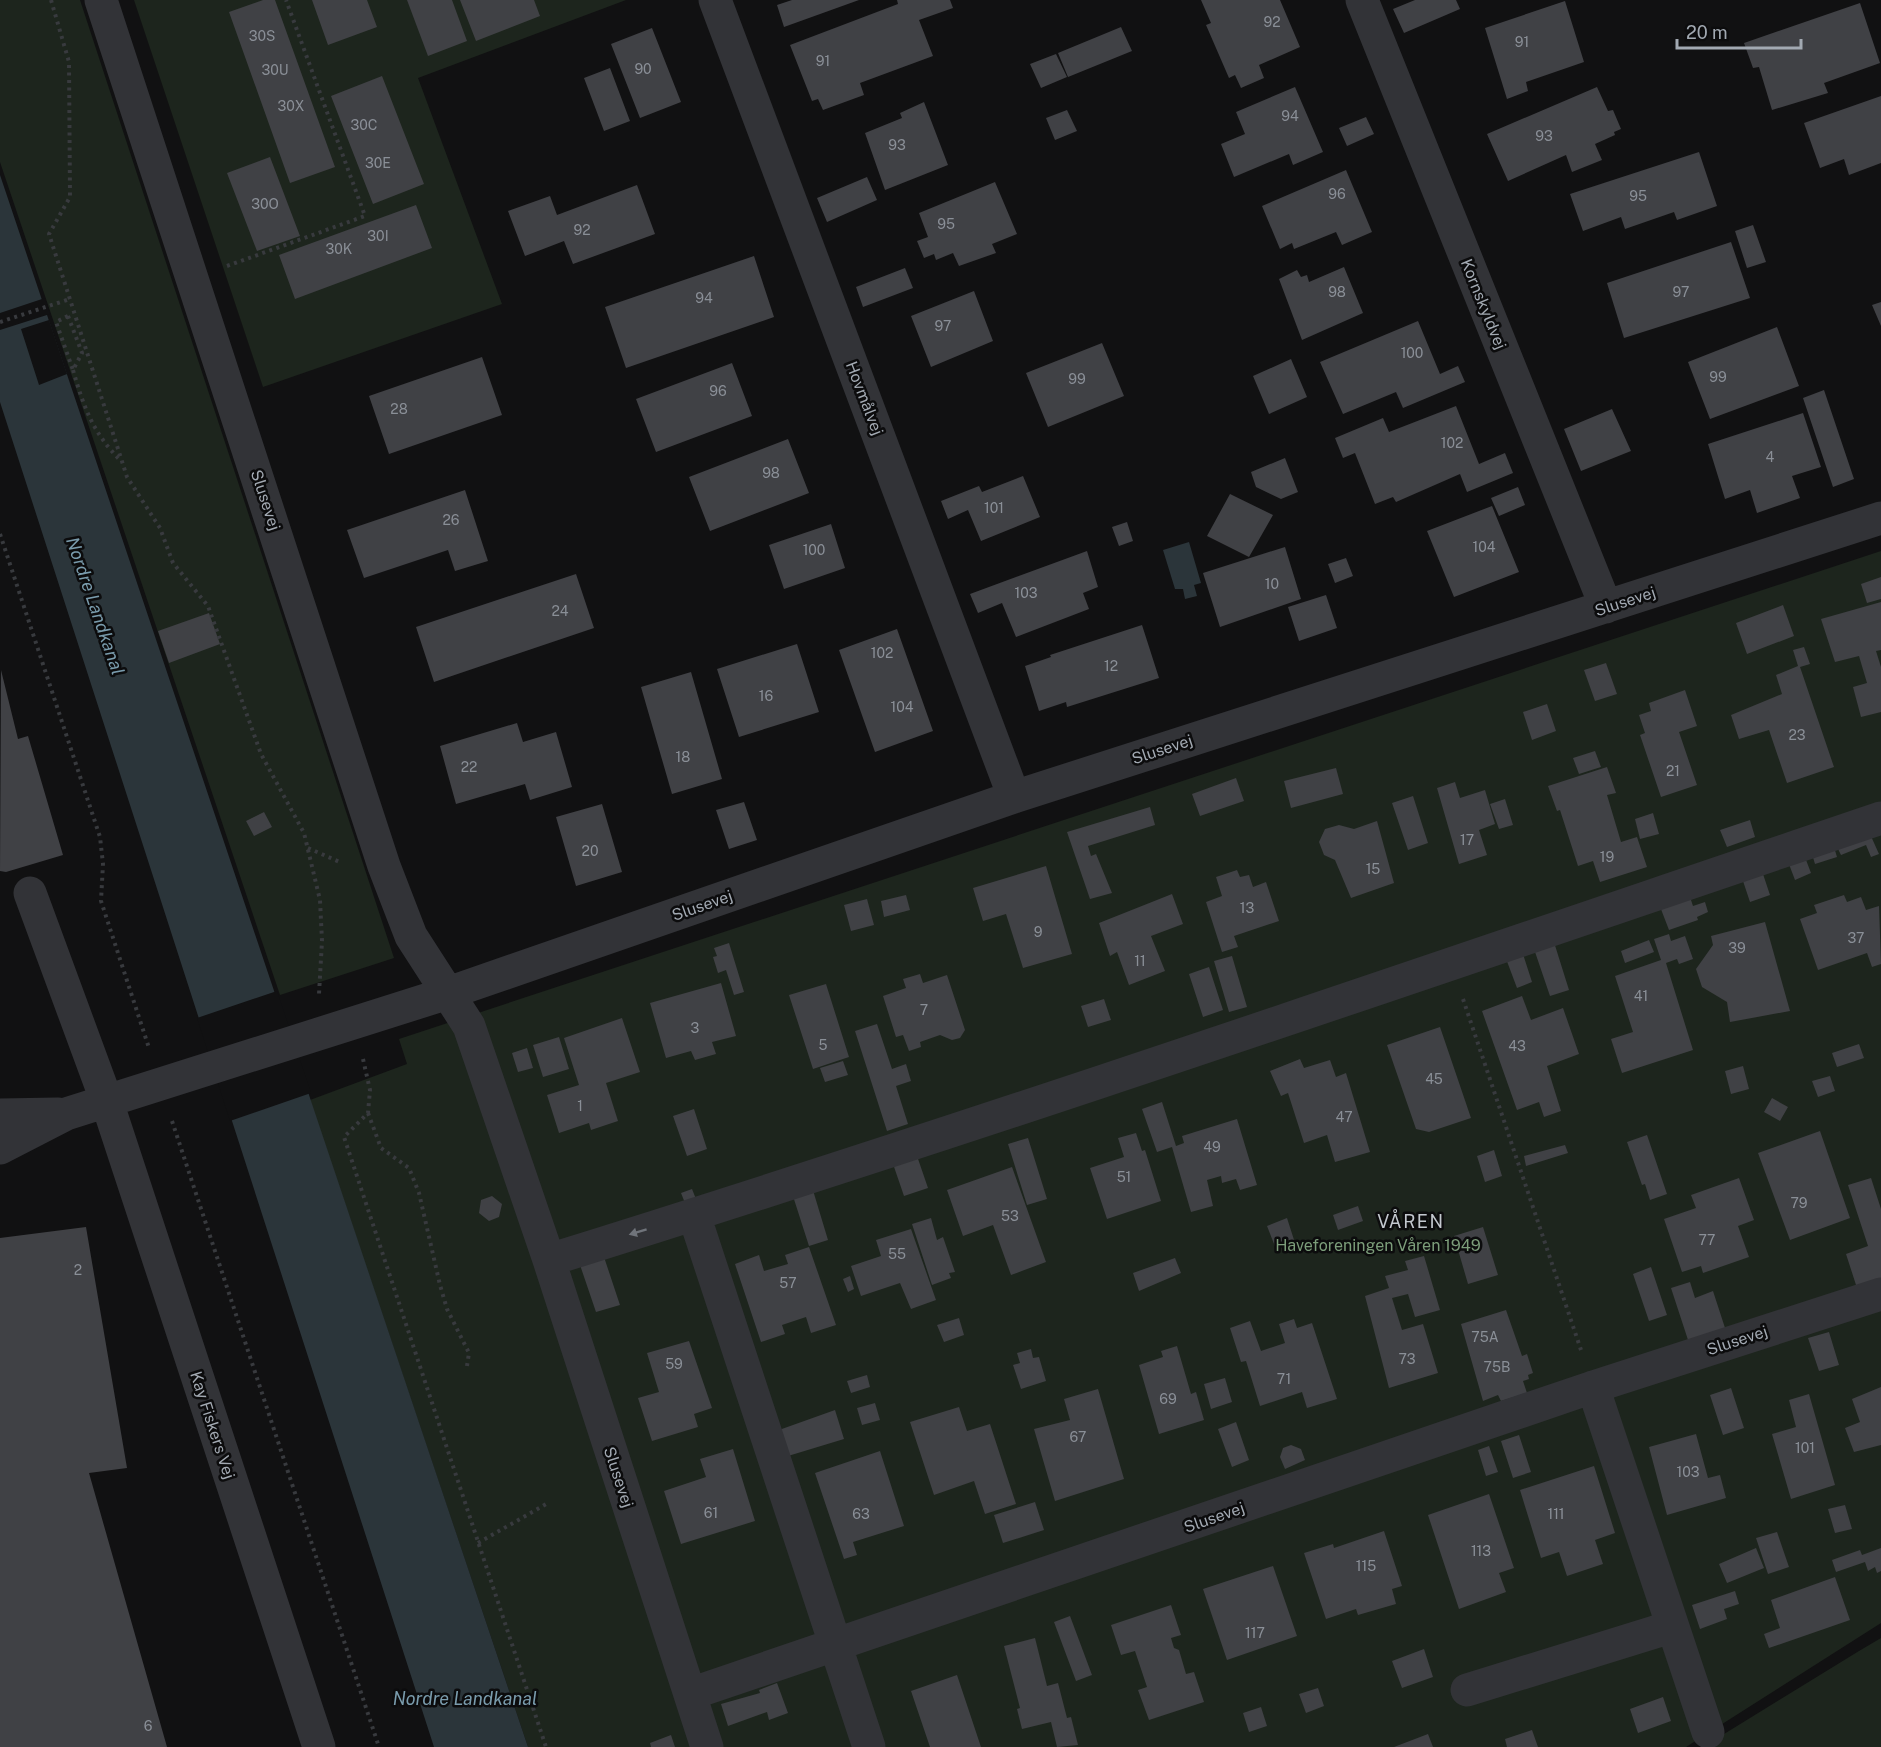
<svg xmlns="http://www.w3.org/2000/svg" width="1881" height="1747" font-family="'Public Sans',sans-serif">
  <rect width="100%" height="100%" fill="#111112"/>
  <path fill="#1d251d" d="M0,0H80L394,958L280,995L0,162Z
    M134,0H626L418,78L502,304L263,387Z
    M1881,551V1623L1686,1747H528L310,1100L407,1064L399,1039Z
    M1881,1638V1747H1703L1859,1651Z"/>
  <path fill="#2b353a" d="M0,175L528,1747H434L0,402Z
    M1189,542L1201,583L1194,585L1197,596L1185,599L1183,589H1175L1163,550Z"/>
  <path fill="#111112" d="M45,298L50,314L0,330V313Z
    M49,320L67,374L39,385L21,329Z
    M277,991L311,1093L230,1121L197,1018Z"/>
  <path fill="#404145" d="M263,0H275L335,167L290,183L229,12Z
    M312,0H367L377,27L328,45Z
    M407,0H452L467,41L428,56Z
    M460,0H534L540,16L476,41Z
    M792,0H859L784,27L777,5Z
    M897,0H950L953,8L919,20L933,56L860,83L864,95L823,110L818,99L812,101L790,45L898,4Z
    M1201,0H1280L1300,47L1259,65L1264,78L1241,88L1235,75L1229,78L1206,25L1211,23Z
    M1415,0H1456L1460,9L1404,33L1393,9Z
    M1565,1L1584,62L1526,82L1528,91L1507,99L1485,28Z
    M1860,3L1880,63L1824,83L1828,93L1772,110L1759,67L1753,68L1744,43Z
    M1121,27L1132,51L1068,77L1058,53Z
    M652,28L681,102L640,118L611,44Z
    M1056,54L1067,77L1041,88L1030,64Z
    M610,68L630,121L604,131L584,78Z
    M382,76L424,184L373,204L331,96Z
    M1295,87L1323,152L1293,165L1289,154L1234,177L1221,144L1245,134L1236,112Z
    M1597,87L1608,111L1613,110L1621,129L1614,132L1615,135L1595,144L1602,160L1572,172L1566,155L1508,181L1487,134Z
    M1881,96V163L1849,175L1844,159L1820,168L1804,123Z
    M924,102L948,165L885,190L865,133L902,118L900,113Z
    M1067,110L1077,131L1055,140L1046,118Z
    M1366,117L1374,134L1347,146L1339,128Z
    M1699,152L1717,206L1677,220L1674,212L1625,229L1621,217L1583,231L1570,194Z
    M270,157L300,236L257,251L227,173Z
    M1346,170L1372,232L1342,245L1336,232L1294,249L1292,243L1280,249L1262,206Z
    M867,177L877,200L827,222L817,198Z
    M995,182L1017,234L992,244L996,253L959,266L953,253L936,260L934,254L924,258L917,241L928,237L919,213Z
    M637,185L655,234L573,264L564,241L525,256L508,211L550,196L557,215Z
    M416,205L432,248L295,299L279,255Z
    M1753,225L1766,262L1747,268L1735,231Z
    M1731,242L1750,298L1624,338L1607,283Z
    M754,256L774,317L626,368L605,307Z
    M1344,267L1363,313L1302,340L1279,279L1297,270L1301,277L1307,275L1309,282Z
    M905,268L913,288L863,307L856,287Z
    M974,291L993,341L931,367L911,316Z
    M1881,302V326L1872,305Z
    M1418,321L1440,374L1458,366L1465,382L1403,408L1396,392L1343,414L1320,362Z
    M1777,327L1799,386L1710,419L1688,362Z
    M1102,343L1124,396L1048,427L1026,373Z
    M482,357L502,415L389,454L369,396Z
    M1291,359L1307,397L1269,414L1253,376Z
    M732,363L752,416L656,452L636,399Z
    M1824,390L1854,479L1833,487L1803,398Z
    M1456,406L1479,464L1505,453L1513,473L1467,492L1460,474L1396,502L1393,497L1375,504L1355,453L1343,458L1335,438L1383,418L1389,432Z
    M1612,409L1631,451L1581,471L1564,429Z
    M1803,413L1821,467L1792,476L1800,498L1757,513L1750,490L1725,499L1708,444Z
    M788,439L809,493L710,531L689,477Z
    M1285,458L1298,492L1281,499L1256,487L1251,472Z
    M1023,476L1040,517L981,541L968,510L948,519L941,501L979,486L982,492Z
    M1518,487L1525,505L1499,516L1491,498Z
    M465,490L488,561L455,571L448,550L364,578L347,530Z
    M1230,494L1273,515L1249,557L1207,536Z
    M1492,506L1519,572L1454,597L1427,531Z
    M1127,522L1133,541L1119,546L1112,527Z
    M831,524L845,568L784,589L769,545Z
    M1285,547L1301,599L1220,627L1203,573Z
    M1087,551L1098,587L1083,593L1089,609L1016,637L1002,603L978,613L970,594Z
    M1346,558L1353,576L1335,583L1328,564Z
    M576,574L594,628L434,682L416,627Z
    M1881,577V599L1867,603L1861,584Z
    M1326,595L1337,628L1299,641L1288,607Z
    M1881,602V650L1876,651L1881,667V712L1861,717L1853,687L1867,683L1859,656L1835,662L1821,619Z
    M1783,605L1794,636L1747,654L1736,623Z
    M209,613L220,644L169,663L158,631Z
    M1142,625L1159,678L1067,707L1066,702L1039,711L1025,666L1051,657L1050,655Z
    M897,629L933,731L875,752L839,650Z
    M797,644L819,712L739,737L717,669Z
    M1804,647L1810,664L1800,667L1834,767L1787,783L1769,730L1739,739L1731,715L1782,694L1776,675L1798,666L1793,650Z
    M1606,663L1617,694L1595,701L1584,670Z
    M1,670L18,739L28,736L63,855L6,872L0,871Z
    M691,672L722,779L672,794L641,687Z
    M1685,690L1697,726L1679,732L1697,785L1661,797L1640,735L1645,733L1639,715L1651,711L1649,703Z
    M1547,704L1556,731L1532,740L1523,712Z
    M517,723L523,742L556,732L572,787L530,800L525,784L456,804L440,746Z
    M1595,751L1601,767L1579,774L1573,758Z
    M1607,767L1616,793L1607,795L1621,842L1637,837L1647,867L1600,882L1593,861L1578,866L1560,810L1557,811L1548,786Z
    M1336,768L1343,794L1291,808L1284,781Z
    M1236,778L1244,801L1200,816L1192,794Z
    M1455,782L1460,798L1485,790L1495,824L1479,830L1487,855L1459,864L1437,788Z
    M1413,796L1428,843L1408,850L1392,803Z
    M1505,799L1513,825L1499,829L1490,804Z
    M744,802L757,840L729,849L716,810Z
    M602,804L622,872L576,886L556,817Z
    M1150,807L1155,825L1088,846L1091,856L1096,854L1112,893L1090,899L1067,832Z
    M264,812L272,827L254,836L246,821Z
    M1653,813L1659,834L1640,839L1635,819Z
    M1750,820L1755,837L1727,847L1720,830Z
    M1377,821L1394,883L1351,898L1335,860L1324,855L1319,842L1325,829L1339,825L1354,829Z
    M1870,834L1879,854L1871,857L1866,845L1841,855L1837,847Z
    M1834,847L1837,857L1815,864L1812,854Z
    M1803,852L1811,873L1795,880L1787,859Z
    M1046,866L1072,954L1023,968L1006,914L983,921L973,888Z
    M1237,870L1240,877L1249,875L1253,887L1266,882L1279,921L1234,936L1238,947L1222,952L1206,902L1222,896L1216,877Z
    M1762,871L1770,895L1750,902L1742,878Z
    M1172,894L1183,924L1151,936L1165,971L1129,985L1117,952L1110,956L1099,923Z
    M1689,894L1693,906L1705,902L1708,912L1697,917L1698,920L1669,930L1659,904Z
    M906,895L910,910L884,917L881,901Z
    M1844,895L1847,902L1861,897L1866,910L1879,906L1881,964L1872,967L1867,953L1818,970L1800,919L1817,913L1814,905Z
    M867,899L874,925L851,931L844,905Z
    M1765,922L1790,1011L1730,1022L1727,1002L1702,987L1696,969L1713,945L1711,936Z
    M1669,934L1671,941L1685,936L1693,959L1679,964L1677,959L1666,963L1693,1050L1622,1073L1611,1039L1633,1032L1615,976L1661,960L1654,939Z
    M1553,939L1569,990L1550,996L1533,946Z
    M1649,940L1654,952L1625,963L1621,951Z
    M729,943L744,992L734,995L726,970L718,973L713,957L717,956L714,948Z
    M1522,951L1532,982L1517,988L1505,956Z
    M1232,956L1247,1007L1229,1012L1214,961Z
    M1209,967L1223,1010L1203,1017L1189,974Z
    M920,974L923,983L947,975L965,1030L960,1038L952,1040L940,1035L920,1042L921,1047L909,1051L903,1035L896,1037L883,996L906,988L903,979Z
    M721,983L736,1036L712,1042L716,1054L695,1060L691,1051L666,1058L650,1003Z
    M826,984L849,1057L813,1069L789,995Z
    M1522,996L1531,1020L1563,1008L1579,1054L1547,1066L1561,1111L1544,1117L1539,1102L1517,1110L1482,1011Z
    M1104,999L1111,1020L1088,1027L1081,1006Z
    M622,1018L640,1072L606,1083L618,1121L591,1130L589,1123L559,1133L547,1095L579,1085L564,1038Z
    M877,1024L892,1069L906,1064L911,1081L896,1086L908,1124L887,1131L855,1031Z
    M1440,1027L1471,1118L1429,1132L1416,1129L1387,1045Z
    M559,1037L569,1069L543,1077L533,1045Z
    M1859,1044L1864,1058L1837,1067L1832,1053Z
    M527,1048L533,1068L518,1072L512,1053Z
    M1300,1059L1304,1068L1330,1060L1336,1077L1346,1073L1370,1152L1335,1162L1327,1135L1304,1143L1288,1093L1281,1096L1270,1071Z
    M843,1061L848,1075L825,1082L820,1068Z
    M1743,1066L1749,1089L1731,1094L1725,1071Z
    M1830,1076L1835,1091L1818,1097L1812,1081Z
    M1772,1098L1788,1107L1780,1121L1764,1112Z
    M1162,1102L1176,1146L1184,1143L1182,1136L1237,1119L1257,1185L1240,1190L1236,1179L1222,1183L1221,1176L1207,1180L1213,1206L1191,1212L1172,1147L1157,1152L1142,1109Z
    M694,1109L707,1149L687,1156L673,1116Z
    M1820,1131L1850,1218L1790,1240L1758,1153Z
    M1136,1133L1142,1151L1145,1150L1161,1201L1107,1219L1090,1168L1124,1157L1118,1138Z
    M1647,1135L1667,1194L1650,1200L1645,1184L1642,1185L1627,1142Z
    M1028,1138L1047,1199L1027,1205L1008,1144Z
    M1565,1145L1568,1153L1526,1166L1524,1156Z
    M1494,1150L1502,1176L1485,1182L1477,1156Z
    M916,1153L928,1188L904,1196L892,1161Z
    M1012,1167L1046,1262L1011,1275L993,1225L963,1236L947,1190Z
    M1739,1178L1754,1220L1738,1226L1749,1257L1703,1273L1701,1266L1682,1272L1664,1219L1696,1208L1691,1195Z
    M1871,1178L1881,1209V1281L1857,1288L1846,1254L1868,1246L1848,1185Z
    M812,1187L828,1240L809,1246L792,1193Z
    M692,1189L696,1199L685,1203L681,1193Z
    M492,1196L502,1204L499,1217L489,1221L479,1213L481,1200Z
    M1358,1206L1363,1221L1338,1230L1333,1215Z
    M931,1218L937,1240L943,1237L955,1272L949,1273L951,1278L932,1285L912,1224Z
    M1287,1218L1295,1243L1276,1249L1267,1226Z
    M86,1227L127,1468L89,1473L167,1747H0V1238Z
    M1483,1227L1498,1275L1468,1284L1454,1236Z
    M911,1229L936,1300L911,1309L900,1283L861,1296L851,1266L881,1256L876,1240Z
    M809,1247L836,1325L811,1333L806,1317L782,1325L785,1334L761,1342L735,1264L759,1255L764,1271L788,1264L785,1255Z
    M1424,1256L1440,1310L1415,1317L1408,1294L1392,1298L1402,1330L1423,1324L1438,1373L1389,1388L1365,1296L1389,1288L1385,1276L1408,1270L1405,1261Z
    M604,1257L620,1305L596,1312L580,1265Z
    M1175,1258L1181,1273L1139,1291L1133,1273Z
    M1651,1267L1667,1315L1649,1321L1633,1274Z
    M850,1276L854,1289L848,1292L843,1279Z
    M1690,1282L1695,1298L1713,1291L1726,1331L1689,1343L1671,1288Z
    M1506,1310L1522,1356L1527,1354L1533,1373L1528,1375L1529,1379L1523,1381L1527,1393L1501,1401L1498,1395L1483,1401L1461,1324Z
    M959,1318L964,1335L944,1342L937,1325Z
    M1294,1319L1297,1328L1312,1323L1337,1399L1307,1408L1302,1392L1260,1406L1246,1361L1241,1362L1230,1328L1250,1321L1261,1351L1285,1343L1279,1324Z
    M1829,1332L1839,1365L1819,1371L1808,1338Z
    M689,1341L712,1408L694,1414L698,1427L652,1441L638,1398L659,1392L647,1353Z
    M1177,1346L1191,1394L1196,1392L1204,1420L1159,1434L1139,1365L1163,1357L1161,1351Z
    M1031,1349L1033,1358L1039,1357L1046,1381L1021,1389L1013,1365L1020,1363L1017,1353Z
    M867,1375L870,1387L851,1393L847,1381Z
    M1225,1378L1232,1402L1211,1409L1204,1384Z
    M1881,1387V1445L1854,1452L1845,1428L1860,1422L1852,1399Z
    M1731,1388L1744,1428L1723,1435L1710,1395Z
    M1098,1389L1124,1479L1055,1501L1034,1429L1070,1420L1064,1399Z
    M1809,1394L1835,1485L1791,1499L1772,1434L1796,1427L1789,1400Z
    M875,1403L880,1420L862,1425L857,1408Z
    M959,1407L967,1431L990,1424L1016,1504L985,1514L974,1481L934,1495L910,1422Z
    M835,1410L844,1439L788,1456L779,1430Z
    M1236,1422L1249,1460L1232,1467L1218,1429Z
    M1696,1434L1708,1478L1720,1475L1726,1498L1667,1515L1649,1447Z
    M1519,1435L1531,1472L1513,1478L1501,1441Z
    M1291,1445L1301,1449L1305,1460L1285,1469L1280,1457L1283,1448Z
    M1489,1446L1498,1472L1486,1476L1478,1450Z
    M733,1449L755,1521L681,1544L664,1491L706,1477L700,1459Z
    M880,1451L904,1526L853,1542L857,1555L844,1559L815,1473Z
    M1594,1466L1615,1533L1595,1540L1603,1564L1567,1576L1559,1552L1541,1558L1520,1490Z
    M1489,1494L1514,1568L1499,1573L1506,1592L1459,1609L1428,1515Z
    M1035,1502L1044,1530L1003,1543L994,1515Z
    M1845,1505L1852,1529L1835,1533L1828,1509Z
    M1384,1531L1402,1586L1392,1589L1396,1604L1358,1615L1356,1609L1326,1619L1304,1553L1333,1544L1334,1548Z
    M1777,1532L1789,1567L1768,1574L1756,1538Z
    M1756,1548L1764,1568L1727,1583L1719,1564Z
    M1881,1548V1571L1877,1573L1875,1567L1868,1571L1865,1562L1836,1572L1832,1560L1860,1550L1862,1555Z
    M1273,1566L1297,1636L1227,1660L1203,1589Z
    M1835,1577L1850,1620L1769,1648L1764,1634L1780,1628L1771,1600Z
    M1735,1591L1739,1604L1724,1609L1727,1619L1700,1629L1692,1605Z
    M1171,1605L1181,1635L1171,1638L1174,1648L1179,1650L1186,1674L1194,1672L1204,1702L1149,1720L1138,1690L1147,1687L1135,1651L1121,1655L1111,1625Z
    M1070,1616L1092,1675L1076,1681L1054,1622Z
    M1035,1638L1047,1686L1058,1683L1067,1718L1071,1717L1078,1745L1057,1747L1051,1722L1022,1729L1017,1709L1020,1708L1004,1646Z
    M1424,1649L1433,1677L1402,1688L1392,1661Z
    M957,1675L981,1747H930L911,1691Z
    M777,1683L788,1713L769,1720L767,1712L728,1726L721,1704L760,1693L759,1690Z
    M1318,1688L1324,1706L1306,1713L1299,1694Z
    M1663,1697L1671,1721L1638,1733L1630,1709Z
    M1261,1707L1267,1726L1249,1732L1243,1713Z
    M1532,1730L1538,1747H1507L1505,1739Z
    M1428,1734L1433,1747H1394Z
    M671,1735L675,1747H651L650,1743Z"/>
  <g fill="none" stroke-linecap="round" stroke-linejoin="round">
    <path stroke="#383a3e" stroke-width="4" stroke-dasharray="3 4.5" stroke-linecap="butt" d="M51,0L69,62L70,197L49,234L127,477L160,528L173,563L208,606L261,754L304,833L320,900L322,941L319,994
      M227,266L365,216L286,0
      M68,316L82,353L73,370L56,322Z
      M0,322L70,299
      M73,370C84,408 93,433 121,461
      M0,534L100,837L103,864L101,901L149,1048
      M308,848L342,863
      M1463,999L1581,1350
      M363,1059L370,1090L368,1113L344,1137L546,1747
      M368,1113L381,1148L409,1168L419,1193L440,1285L447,1309L469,1353L467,1366
      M172,1121L379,1747
      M478,1543L548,1503"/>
    <path stroke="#323337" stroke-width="33" d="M101,0L384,866L411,936L469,1026L549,1260L707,1747
      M715,0L1014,797
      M1362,0L1606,607
      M30,893L107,1102L319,1747
      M0,1115L58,1114
      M0,1148L66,1114L448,993L1014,797L1881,518
      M694,1215L869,1747
      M549,1260C996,1121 1438,968 1881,818
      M1593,1387L1708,1732
      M1467,1690L1671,1627
      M690,1694L1593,1387L1881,1294"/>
  </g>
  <defs><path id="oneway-solid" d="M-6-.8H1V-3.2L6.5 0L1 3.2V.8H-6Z" transform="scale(1.5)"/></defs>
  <use fill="#70747b" href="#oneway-solid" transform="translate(638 1232) rotate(163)"/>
  <g text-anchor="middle" stroke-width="5" stroke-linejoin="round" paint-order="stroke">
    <g font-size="14" fill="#8a8f97">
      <text x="1272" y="27">92</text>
      <text x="262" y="41">30S</text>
      <text x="1522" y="47">91</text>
      <text x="823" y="66">91</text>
      <text x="643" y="74">90</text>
      <text x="275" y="75">30U</text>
      <text x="291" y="111">30X</text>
      <text x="1290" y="121">94</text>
      <text x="364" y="130">30C</text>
      <text x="1544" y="141">93</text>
      <text x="897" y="150">93</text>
      <text x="378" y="168">30E</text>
      <text x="1337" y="199">96</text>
      <text x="1638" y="201">95</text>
      <text x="265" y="209">30O</text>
      <text x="946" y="229">95</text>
      <text x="582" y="235">92</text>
      <text x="378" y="241">30I</text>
      <text x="339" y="254">30K</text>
      <text x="1337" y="297">98</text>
      <text x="1681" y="297">97</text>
      <text x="704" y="303">94</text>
      <text x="943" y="331">97</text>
      <text x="1412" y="358">100</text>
      <text x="1718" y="382">99</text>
      <text x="1077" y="384">99</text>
      <text x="718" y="396">96</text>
      <text x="399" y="414">28</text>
      <text x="1452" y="448">102</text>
      <text x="1770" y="462">4</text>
      <text x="771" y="478">98</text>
      <text x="994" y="513">101</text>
      <text x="451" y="525">26</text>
      <text x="1484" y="552">104</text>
      <text x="814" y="555">100</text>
      <text x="1272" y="589">10</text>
      <text x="1026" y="598">103</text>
      <text x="560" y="616">24</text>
      <text x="882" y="658">102</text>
      <text x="1111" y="671">12</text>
      <text x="766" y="701">16</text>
      <text x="902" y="712">104</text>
      <text x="1797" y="740">23</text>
      <text x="683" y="762">18</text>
      <text x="469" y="772">22</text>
      <text x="1673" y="776">21</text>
      <text x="1467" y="845">17</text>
      <text x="590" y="856">20</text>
      <text x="1607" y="862">19</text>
      <text x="1373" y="874">15</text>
      <text x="1247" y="913">13</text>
      <text x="1038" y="937">9</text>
      <text x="1856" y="943">37</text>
      <text x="1737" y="953">39</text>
      <text x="1140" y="966">11</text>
      <text x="1641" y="1001">41</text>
      <text x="924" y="1015">7</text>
      <text x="695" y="1033">3</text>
      <text x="823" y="1050">5</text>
      <text x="1517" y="1051">43</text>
      <text x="1434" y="1084">45</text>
      <text x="580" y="1111">1</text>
      <text x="1344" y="1122">47</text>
      <text x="1212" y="1152">49</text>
      <text x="1124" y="1182">51</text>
      <text x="1799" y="1208">79</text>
      <text x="1010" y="1221">53</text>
      <text x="1707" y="1245">77</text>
      <text x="897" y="1259">55</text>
      <text x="78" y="1275">2</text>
      <text x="788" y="1288">57</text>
      <text x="1485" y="1342">75A</text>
      <text x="1407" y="1364">73</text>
      <text x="674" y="1369">59</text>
      <text x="1497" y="1372">75B</text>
      <text x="1284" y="1384">71</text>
      <text x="1168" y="1404">69</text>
      <text x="1078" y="1442">67</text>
      <text x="1805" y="1453">101</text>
      <text x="1688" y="1477">103</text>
      <text x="711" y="1518">61</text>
      <text x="861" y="1519">63</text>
      <text x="1556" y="1519">111</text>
      <text x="1481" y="1556">113</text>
      <text x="1366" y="1571">115</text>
      <text x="1255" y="1638">117</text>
      <text x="148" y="1731">6</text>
    </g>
    <g font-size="16" fill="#a2a9b2" stroke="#0c0c0d">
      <text transform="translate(1484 304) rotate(68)" y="6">Kornskyldvej</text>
      <text transform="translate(865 398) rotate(69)" y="6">Hovmålvej</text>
      <text transform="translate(266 500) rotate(72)" y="6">Slusevej</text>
      <text transform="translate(1625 601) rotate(-18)" y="6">Slusevej</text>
      <text transform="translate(1162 749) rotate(-18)" y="6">Slusevej</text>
      <text transform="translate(702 905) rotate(-19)" y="6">Slusevej</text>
      <text transform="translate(1737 1340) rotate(-18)" y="6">Slusevej</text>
      <text transform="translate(213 1425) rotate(72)" y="6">Kay Fiskers Vej</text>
      <text transform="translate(619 1477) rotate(72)" y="6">Slusevej</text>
      <text transform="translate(1214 1517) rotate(-19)" y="6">Slusevej</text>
    </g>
    <g font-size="16" fill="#7c9d7a" stroke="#0c0c0d">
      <text x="1378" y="1251">Haveforeningen Våren 1949</text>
    </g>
    <g font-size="18" font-style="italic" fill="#7a9cad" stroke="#0c0c0d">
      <text transform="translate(95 606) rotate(71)" y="6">Nordre Landkanal</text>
      <text x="465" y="1705">Nordre Landkanal</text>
    </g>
    <g font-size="18" letter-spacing="1.5" fill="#c3c8cf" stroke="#0c0c0d">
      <text x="1411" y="1228">VÅREN</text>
    </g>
  </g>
  <path d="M1677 39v9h124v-9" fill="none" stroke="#a2a9b2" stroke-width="3"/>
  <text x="1686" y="39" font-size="18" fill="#a2a9b2" stroke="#0c0c0d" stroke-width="4.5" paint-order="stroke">20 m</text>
</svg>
